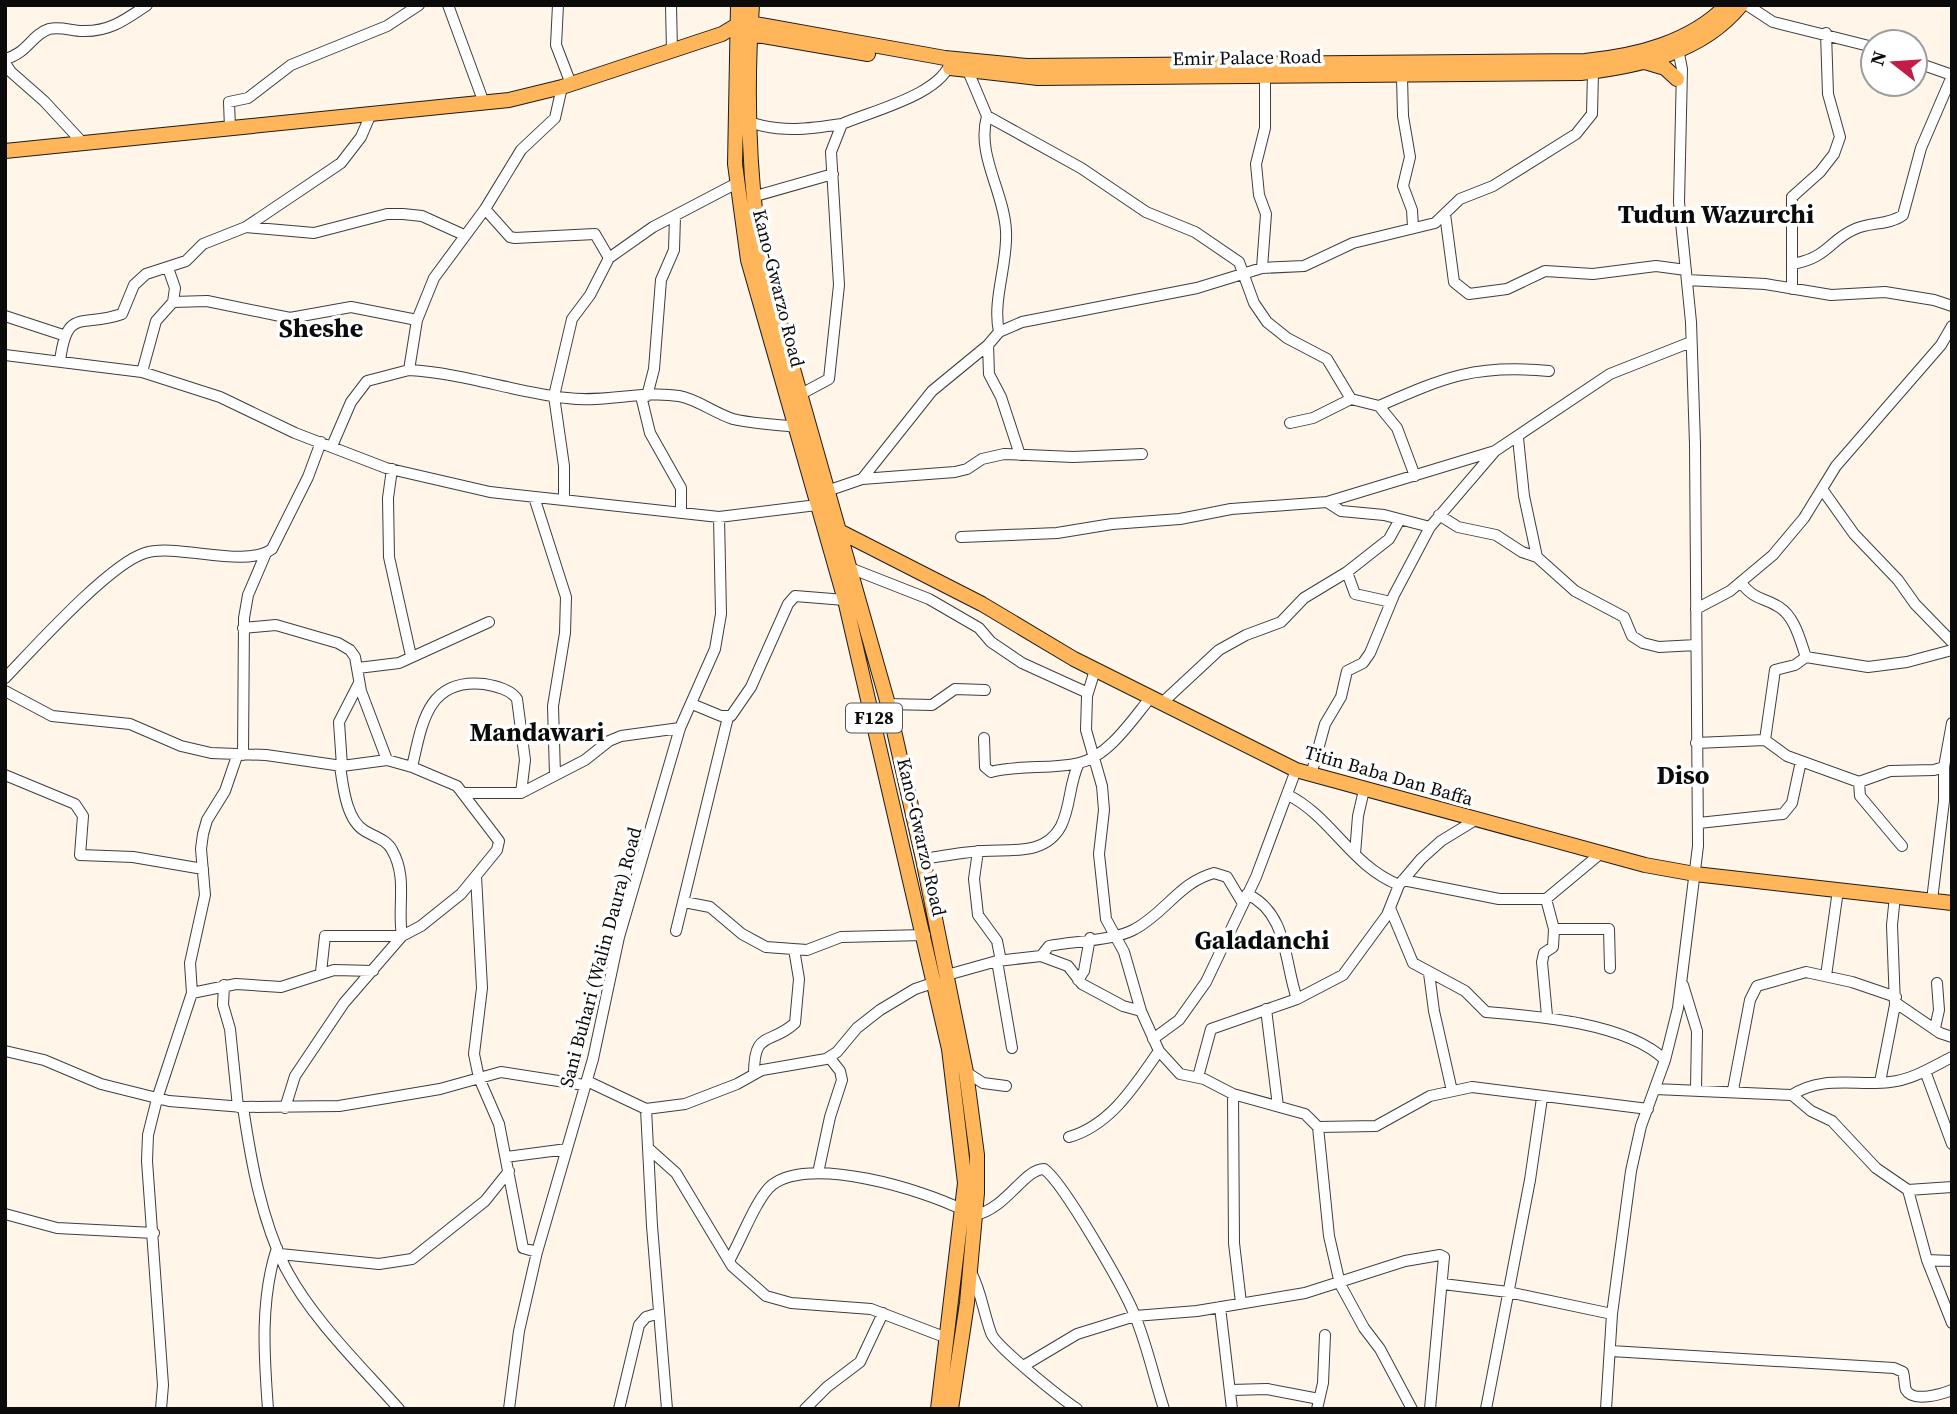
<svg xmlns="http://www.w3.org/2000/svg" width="1957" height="1414" font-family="'Source Serif 4',serif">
  <rect width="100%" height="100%" fill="#fff6e9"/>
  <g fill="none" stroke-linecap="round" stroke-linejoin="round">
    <g stroke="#3e3e3e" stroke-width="12">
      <path id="minor" d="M448,5L484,103
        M558,5L556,45L571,84
        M671,5L672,51
        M1747,5L1773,22L1873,47
        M5,59C28,53 31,35 49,29C60,26 72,31 82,31C109,32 125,20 147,5
        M1915,62L1952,75
        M5,63L11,72L44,101L82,142
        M968,71L987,116L1081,168L1146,212L1195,232L1239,262L1254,303L1267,322L1287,338L1327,359L1351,399
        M1402,77L1403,116L1410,157L1403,186L1412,210L1413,227
        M987,116C976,155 1004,191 1006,231C1008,264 992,300 999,332
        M749,122C781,133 809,129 842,124
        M230,128L229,102L248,98L291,65L387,26L419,5
        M752,197L833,174
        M485,209L510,237L515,238L595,234L609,258
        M1445,214L1454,282L1469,294L1507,289L1545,271L1593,274L1656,266L1686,270
        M246,227L314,233L387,214H403L422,216L464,235
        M1793,264C1829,257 1829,240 1855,229C1870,222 1890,225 1903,215L1921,148L1952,76
        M168,268L175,288L173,302
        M1262,268L1266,214L1259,195L1256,164L1265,128V76
        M1687,280L1765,284L1831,295L1885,292L1934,300L1952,306
        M1792,289V197L1820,172L1834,154L1840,137L1828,94L1826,33
        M5,316L63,335
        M988,345L989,374L1001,397L1020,455
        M5,355L142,372L220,397L295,433L386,468L490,492L719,517L825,504
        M60,361C67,306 82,328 122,314L134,285L146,274L186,261L203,244L246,227L341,163L361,137L370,116
        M409,370C463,373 514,392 567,398C605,403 643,390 679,396C697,399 714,413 733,419C752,424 776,424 796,427
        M142,372L156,321L173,302L207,301L290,318L351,307L417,320
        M801,394L829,379L839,285L831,152L842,124C871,111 944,94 951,60
        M641,396L650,433L681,488V513
        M647,396L654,369L661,280L674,250L675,216
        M1379,406C1445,377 1476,364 1549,371
        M1290,423L1313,418L1351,399L1379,406L1397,428L1415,476
        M1518,438L1524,496L1537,557
        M332,446L351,402L367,381L409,370L417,320L434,278L485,209L521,150L555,118L562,87
        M392,469L388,498L389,557L411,656
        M862,479L932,391L988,345L999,332L1022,322L1197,288L1262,268L1304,266L1353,243L1435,223L1460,199L1493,186L1576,134L1592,114L1593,72
        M1822,489L1854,534L1898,580L1915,604L1952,642
        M827,491L862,479L955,472L967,469L982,459L1004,454L1073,457L1142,454
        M534,497L566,597L565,633L553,706L555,775
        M564,500V466L554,396L572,319L590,295L609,258L653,227L737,183
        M1327,502L1341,511L1384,515L1430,527
        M1439,515L1458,527L1496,535L1522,552L1537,557L1575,591L1624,617L1632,636L1643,643L1659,647L1696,645
        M961,537L1057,533L1112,524L1180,519L1231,509L1327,502L1495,451L1610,374L1691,342
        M850,568L929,599L979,628L991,642L1022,663L1088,693
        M1347,572L1355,594L1391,602
        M1741,583C1757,602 1762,596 1779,607C1795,617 1800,640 1806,657
        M1696,609L1730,591L1773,555L1804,518L1836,466L1941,345L1952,326
        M243,628L276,625L338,643L350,650L355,657L361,691L387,760
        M358,668L399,663L489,622
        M1095,670L1087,696L1086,730L1102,786L1104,810L1099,854L1106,919L1124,952L1141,1011L1159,1051L1180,1074L1204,1079L1233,1094L1305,1114L1318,1127L1376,1126L1430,1096L1472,1087L1648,1109
        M5,678C33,649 109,564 145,553C177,543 245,569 272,549L308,477L321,442
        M5,691L52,716L130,724L181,746L211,753L266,755L342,766L387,760L412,767L457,786L499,841L497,850L461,894L421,926L402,936L344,1003L295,1076L285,1108
        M1162,703L1219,650L1246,635L1281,622L1304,598L1347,572L1389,539L1399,521
        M692,704L721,716H731L751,687L788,604L795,596L845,600
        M888,704L932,705L955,689L985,690
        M984,738L985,767L991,772C1020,764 1050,770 1079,763C1109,756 1132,720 1151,697
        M1765,740L1775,670L1795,665L1806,657L1868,667L1907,662L1952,650
        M1696,743L1765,740L1787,756L1859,782
        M243,755L244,618L248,595L266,553
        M342,766L339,722L359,683
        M412,767C422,724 427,678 484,684C495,686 510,689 517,699L525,760L521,793
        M5,775L75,804L83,816L80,855L133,857L203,869
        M1311,775L1325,724L1341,697L1347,671L1363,663L1370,653L1394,595L1430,527L1495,451
        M1859,782L1890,771L1934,770L1944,767
        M1859,782L1860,796L1902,846
        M464,793H521L585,760L609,741L621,736L680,728
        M1288,795C1332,817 1350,865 1399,885
        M1699,823L1783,814L1792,803L1801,761
        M978,851L974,879L978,915L997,941L1001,961
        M1355,854L1358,816L1364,790
        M923,859C943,856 963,852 983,851C1011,849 1045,856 1061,826C1071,806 1069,783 1079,763
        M476,876L482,988L474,1054L479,1078L499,1124L523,1248L537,1252
        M1403,880L1499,899H1546L1600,854
        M1247,894C1288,913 1284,962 1297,999
        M1546,899L1554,929L1553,947L1544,953L1542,962L1547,1016
        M1932,900L1944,801V767L1952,723
        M684,902L710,907L742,934L766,947L807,950L841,937L925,935
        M1390,908L1413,963L1465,991L1486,1012C1537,1016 1627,1023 1665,1060
        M1554,929H1609L1610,968
        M676,931L728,717
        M1041,956L1068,966L1082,984L1123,1006L1141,1011
        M997,961L1012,1048
        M321,972L325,936H402C397,906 408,878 392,850C387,840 375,837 365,831C346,820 343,786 340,766
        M1429,973L1434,1011L1452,1091
        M947,975L997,961L1041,956L1049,946C1073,941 1114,941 1135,929C1165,913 1180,882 1214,873L1227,877L1242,902
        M1826,976L1838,890
        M1078,980L1084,971L1090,938
        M224,985L223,1005L230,1029L238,1107
        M1683,985L1697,1031L1696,1089
        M192,993L236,984L281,987L334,970L373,971
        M1896,1003L1940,1033L1952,1037
        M1266,1009L1278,1106
        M1935,1028L1939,1010L1937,983
        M1153,1039L1179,1020L1206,982L1256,877L1296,770
        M5,1051L44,1060L101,1084L169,1101L243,1107L339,1106L440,1089L501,1072L584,1085
        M1925,1071L1952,1144
        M966,1072L983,1083L1006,1086
        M754,1074C754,1029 770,1046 795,1023L799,979L794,949
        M1198,1077L1211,1029L1297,999L1343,975L1387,915L1399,885L1421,859L1441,841L1477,819
        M587,1081L646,1109L685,1104L737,1084L762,1070L826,1059L837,1052L857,1028L880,1010L915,989L936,982
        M1880,1082L1895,1005L1892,925L1895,896
        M1655,1089L1792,1095L1811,1111L1832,1121L1876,1168L1908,1190L1927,1260L1952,1323
        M1733,1090L1750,1000L1757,986L1806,972L1852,982L1896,997
        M1233,1094L1234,1243L1241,1303
        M1792,1095C1822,1075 1856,1086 1890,1082C1912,1080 1932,1067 1952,1057
        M243,1107C251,1161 261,1218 285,1267C311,1318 361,1366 399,1409
        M646,1109L652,1226L667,1409
        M1318,1127L1329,1236L1340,1284L1364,1328L1380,1349L1412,1409
        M1069,1137C1111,1125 1135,1085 1159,1051
        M648,1148L676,1173L732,1266L766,1296L791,1303L871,1309L947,1338
        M506,1157L567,1149
        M818,1173L830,1117L842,1080L840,1071L829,1057
        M1908,1190L1952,1187
        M5,1214L57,1228L154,1233
        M975,1215C1006,1209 1024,1169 1044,1169C1063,1182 1125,1290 1135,1316C1147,1345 1154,1378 1164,1409
        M280,1254L379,1264L412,1259L485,1201L509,1171
        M730,1259C741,1240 757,1197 772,1185C810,1155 924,1190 963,1210
        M1927,1260L1952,1261
        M970,1270C981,1290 983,1311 991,1333C995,1346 1062,1399 1077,1409
        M1443,1284L1508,1292L1612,1314
        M1220,1307L1232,1409
        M1611,1351L1894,1368L1903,1372C1905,1378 1904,1385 1906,1390C1913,1403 1942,1394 1952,1390
        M1025,1365L1077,1334L1135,1316L1197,1311L1305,1293L1405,1261L1440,1255L1444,1257L1430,1409
        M1231,1390L1267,1389L1319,1399
        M161,1409L163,1385L147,1161L148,1135L157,1099L192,993L190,963L205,895L201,849L203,834L207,820L225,791L237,756
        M268,1409C264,1356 260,1299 277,1248
        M509,1409L519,1331L537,1252L593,1059L619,937L680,728L715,649L721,614L719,517
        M619,1409L639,1325L646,1317L659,1313
        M805,1409L827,1387L860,1362L883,1313
        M1317,1409L1323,1383L1325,1335
        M1486,1409L1530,1180L1542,1098
        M1606,1409L1612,1314L1631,1171L1641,1126L1665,1060L1678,1008L1698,846L1695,444L1691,322L1679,202L1682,69L1677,44"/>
    </g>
    <g stroke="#1c1c1c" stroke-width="16">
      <path id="major" d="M738,5L735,164L748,260L845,600L949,1049L965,1183L938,1409
        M752,5C746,90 748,172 761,256L888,704L923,859L966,1072L977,1155V1193L967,1303L951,1409
        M743,35L763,36L868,54
        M1645,62L1665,68L1677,79
        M950,68L1038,78L1581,73C1639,66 1702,53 1741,5
        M5,151L509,100L562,87L722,34L737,25L750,23L945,58L1027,66L1585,61C1636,56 1690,43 1727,5
        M835,529L982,604L1074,659L1296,770L1645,865L1695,874L1952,903"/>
    </g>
    <use href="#minor" stroke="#fff" stroke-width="10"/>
    <use href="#major" stroke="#ffb559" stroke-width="14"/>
  </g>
  <g text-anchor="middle" stroke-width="7" stroke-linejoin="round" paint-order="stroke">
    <rect fill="#fff" stroke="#545454" stroke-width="2" x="846" y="703.5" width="56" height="29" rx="5"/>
    <g font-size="18" font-weight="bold" fill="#0b0b0b">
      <text x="874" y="724">F128</text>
    </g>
    <g font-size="19" fill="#0b0b0b" stroke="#fff">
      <text transform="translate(1247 57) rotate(-1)" y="7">Emir Palace Road</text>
      <text transform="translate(779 288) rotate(76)" y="7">Kano-Gwarzo Road</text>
      <text transform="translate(1389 775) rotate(16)" y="7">Titin Baba Dan Baffa</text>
      <text transform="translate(922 837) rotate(77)" y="7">Kano-Gwarzo Road</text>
      <text transform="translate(600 957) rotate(-75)" y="7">Sani Buhari (Walin Daura) Road</text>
    </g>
    <g font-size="26" font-weight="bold" fill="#0b0b0b" stroke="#fff">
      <text x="1716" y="223">Tudun Wazurchi</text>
      <text x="321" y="337">Sheshe</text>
      <text x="537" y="741">Mandawari</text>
      <text x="1683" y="784">Diso</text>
      <text x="1262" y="949">Galadanchi</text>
    </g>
  </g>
  <rect width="1957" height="1414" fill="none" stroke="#0b0b0b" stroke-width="14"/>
  <g transform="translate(1894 63) rotate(287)"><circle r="33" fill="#ffffff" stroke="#9d9d9d" stroke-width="2"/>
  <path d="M0-5L12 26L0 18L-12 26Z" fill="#c21d46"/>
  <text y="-10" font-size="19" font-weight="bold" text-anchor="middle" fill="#0b0b0b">N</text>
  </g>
</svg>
